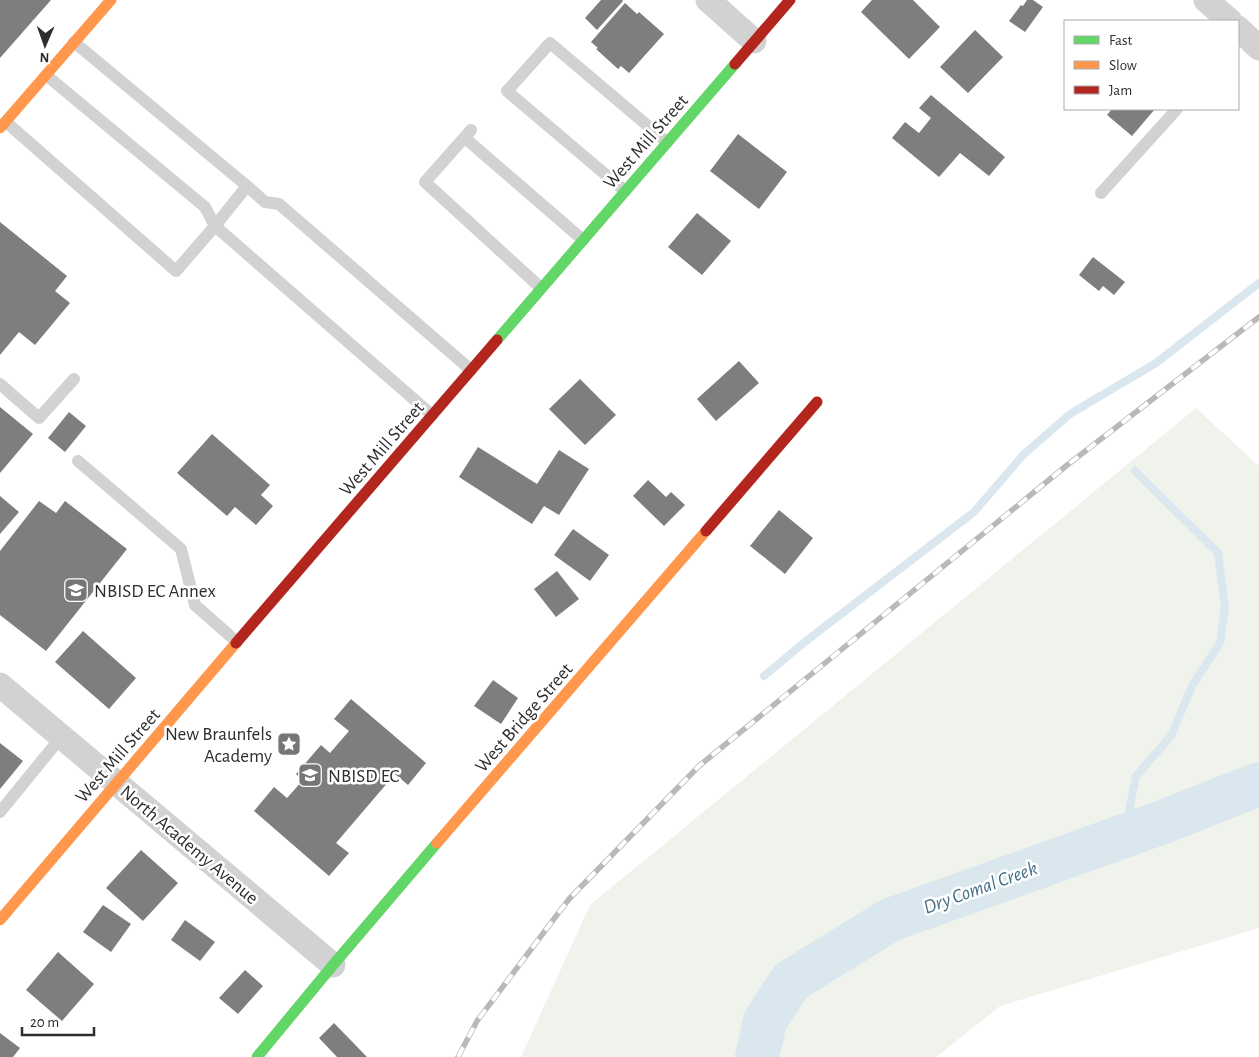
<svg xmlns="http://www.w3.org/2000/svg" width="1259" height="1057" font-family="'Alegreya Sans',sans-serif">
  <rect width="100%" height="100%" fill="#fff"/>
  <path fill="#f0f3ec" d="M1196,408L1259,466V928L1000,1006L936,1057H521L590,905Z"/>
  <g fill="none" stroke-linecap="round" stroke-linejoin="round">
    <path stroke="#dbe7ee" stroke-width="8" d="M764,676L806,641L974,512L1023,455L1070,414L1156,363L1259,283
      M1124,836L1136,776L1171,736L1192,686L1220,643L1225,607L1218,553L1135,471"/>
    <path stroke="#dbe7ee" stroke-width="44" d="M757,1057L765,1021L791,981L890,920L1163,822L1259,784"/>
  </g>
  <path fill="#7e7e7e" d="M0,0H51L0,58Z
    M601,0H622L623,1L597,30L585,18Z
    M872,0H913L940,27L909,59L861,12Z
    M1027,0H1033L1043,7L1025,32L1009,21L1021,5L1023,6Z
    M625,3L637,14L639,12L664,34L629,73L621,66L618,69L596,49L598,48L591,42Z
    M975,30L1003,57L968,93L940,67Z
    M931,95L1005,157L989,176L960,153L939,177L892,138L905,122L919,133L931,118L919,108Z
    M1112,109H1155L1132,136L1107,115Z
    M738,134L787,172L759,209L710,171Z
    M697,213L731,241L702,275L668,247Z
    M0,222L67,276L55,291L70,303L35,345L19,332L0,355Z
    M1093,257L1125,282L1114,295L1103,286L1099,291L1079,275Z
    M739,361L759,383L716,421L697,399Z
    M580,379L616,415L585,445L549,409Z
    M0,407L33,434L0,473Z
    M69,412L86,426L65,452L48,438Z
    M212,434L270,485L261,495L273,506L256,525L235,507L227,516L177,473Z
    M478,447L537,484L559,450L589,469L559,515L544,506L532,524L459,477Z
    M648,480L666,497L671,492L685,505L664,526L633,496Z
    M0,496L19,512L0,534Z
    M39,501L56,513L65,501L127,549L46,651L0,615V551Z
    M779,510L813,538L785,574L750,546Z
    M573,529L609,555L590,581L554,555Z
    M557,571L579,599L556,617L534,589Z
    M83,631L136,678L109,709L55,662Z
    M493,680L518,698L501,724L474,706Z
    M351,699L426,763L408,785L395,774L336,843L349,853L329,876L254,811L274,787L287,798L303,780L296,774L321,745L330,753L349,731L334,719Z
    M0,743L23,761L0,789Z
    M141,850L178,883L143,921L106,888Z
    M103,905L131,924L111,952L83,932Z
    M185,920L215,942L200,961L171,940Z
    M58,952L94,984L62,1021L26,990Z
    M245,970L263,986L238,1014L219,998Z
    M334,1023L367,1057H337L319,1038Z
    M0,1033L20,1048L13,1057H0Z"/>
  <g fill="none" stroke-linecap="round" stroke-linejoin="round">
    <path stroke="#d2d2d2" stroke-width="12" d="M74,42L247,186
      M46,75L205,207L215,226L432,415
      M6,122L176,271L215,226L247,186L265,202L279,204L471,370
      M471,130L425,182L541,288
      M465,138L583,240
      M625,191L507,91L550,43L667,142
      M1101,193L1177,109
      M0,384L39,418L74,379
      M78,461L181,549L195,605L237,642
      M0,812L62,736"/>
    <path stroke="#d2d2d2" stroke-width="25" d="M708,0L754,41
      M1206,0L1230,21
      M1238,28L1259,48
      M0,685L333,965"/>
    <path stroke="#63d668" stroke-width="11" d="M497,340L735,64
      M257,1057L333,965L437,843"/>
    <path stroke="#ff974d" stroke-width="11" d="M0,128L111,0
      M437,843L706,531
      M0,920L236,643"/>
    <path stroke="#b3261e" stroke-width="11" d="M735,64L790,0
      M706,531L817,402
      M236,643L497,340"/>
    <g stroke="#b9b9b9" stroke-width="5.5">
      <path id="rail" d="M458,1057L477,1021L569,899L699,766L1066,466L1259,317"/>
    </g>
    <use href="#rail" stroke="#fff" stroke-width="4" stroke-dasharray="11" stroke-linecap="butt"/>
  </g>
  <defs>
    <g id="school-square" transform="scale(1.25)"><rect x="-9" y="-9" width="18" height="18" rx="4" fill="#767676" stroke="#fff"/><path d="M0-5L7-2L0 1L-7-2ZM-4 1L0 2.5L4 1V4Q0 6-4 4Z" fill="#fff"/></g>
    <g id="sight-square" transform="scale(1.25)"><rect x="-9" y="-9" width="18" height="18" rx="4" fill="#767676" stroke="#fff"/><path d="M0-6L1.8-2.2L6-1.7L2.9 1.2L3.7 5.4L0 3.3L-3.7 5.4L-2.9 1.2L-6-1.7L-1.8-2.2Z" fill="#fff"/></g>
  </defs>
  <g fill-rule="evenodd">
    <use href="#school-square" x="76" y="590"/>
    <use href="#sight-square" x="289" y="744"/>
    <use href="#school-square" x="310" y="775"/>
  </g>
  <g text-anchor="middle" stroke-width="5" stroke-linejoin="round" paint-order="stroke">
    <g font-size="19" fill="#2d2d2d" stroke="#fff">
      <text transform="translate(645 141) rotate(-49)" y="7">West Mill Street</text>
      <text transform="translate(381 448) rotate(-49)" y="7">West Mill Street</text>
      <text transform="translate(523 717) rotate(-49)" y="7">West Bridge Street</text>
      <text transform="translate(117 755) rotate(-49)" y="7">West Mill Street</text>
      <text transform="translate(190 844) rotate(40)" y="7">North Academy Avenue</text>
    </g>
    <g font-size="19" fill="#2d2d2d" stroke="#fff" text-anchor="start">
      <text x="94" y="597">NBISD EC Annex</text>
      <text x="272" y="740" text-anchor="end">New Braunfels<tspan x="272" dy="22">Academy</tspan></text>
      <text x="328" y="782">NBISD EC</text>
    </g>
    <g font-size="20" font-style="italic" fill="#446f86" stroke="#fff">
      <text transform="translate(980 887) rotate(-20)" y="7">Dry Comal Creek</text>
    </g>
  </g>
  <rect x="1064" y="20" width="175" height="90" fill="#ffffff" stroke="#ababab"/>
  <rect x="1074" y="36" width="25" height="8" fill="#63d668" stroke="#ababab"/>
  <text x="1109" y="45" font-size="15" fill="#2d2d2d">Fast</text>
  <rect x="1074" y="61" width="25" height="8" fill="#ff974d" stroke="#ababab"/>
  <text x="1109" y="70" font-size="15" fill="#2d2d2d">Slow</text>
  <rect x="1074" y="86" width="25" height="8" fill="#b3261e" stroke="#ababab"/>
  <text x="1109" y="95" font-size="15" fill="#2d2d2d">Jam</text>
  <g transform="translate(45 45) rotate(182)" stroke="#ffffff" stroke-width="4" paint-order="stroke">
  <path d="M0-4L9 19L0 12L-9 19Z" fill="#2d2d2d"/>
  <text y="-8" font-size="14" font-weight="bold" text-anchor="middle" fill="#2d2d2d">N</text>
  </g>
  <path d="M22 1027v8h72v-8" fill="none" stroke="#2d2d2d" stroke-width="2.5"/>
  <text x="30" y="1027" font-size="15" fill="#2d2d2d" stroke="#ffffff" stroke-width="4" paint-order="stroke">20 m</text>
</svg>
